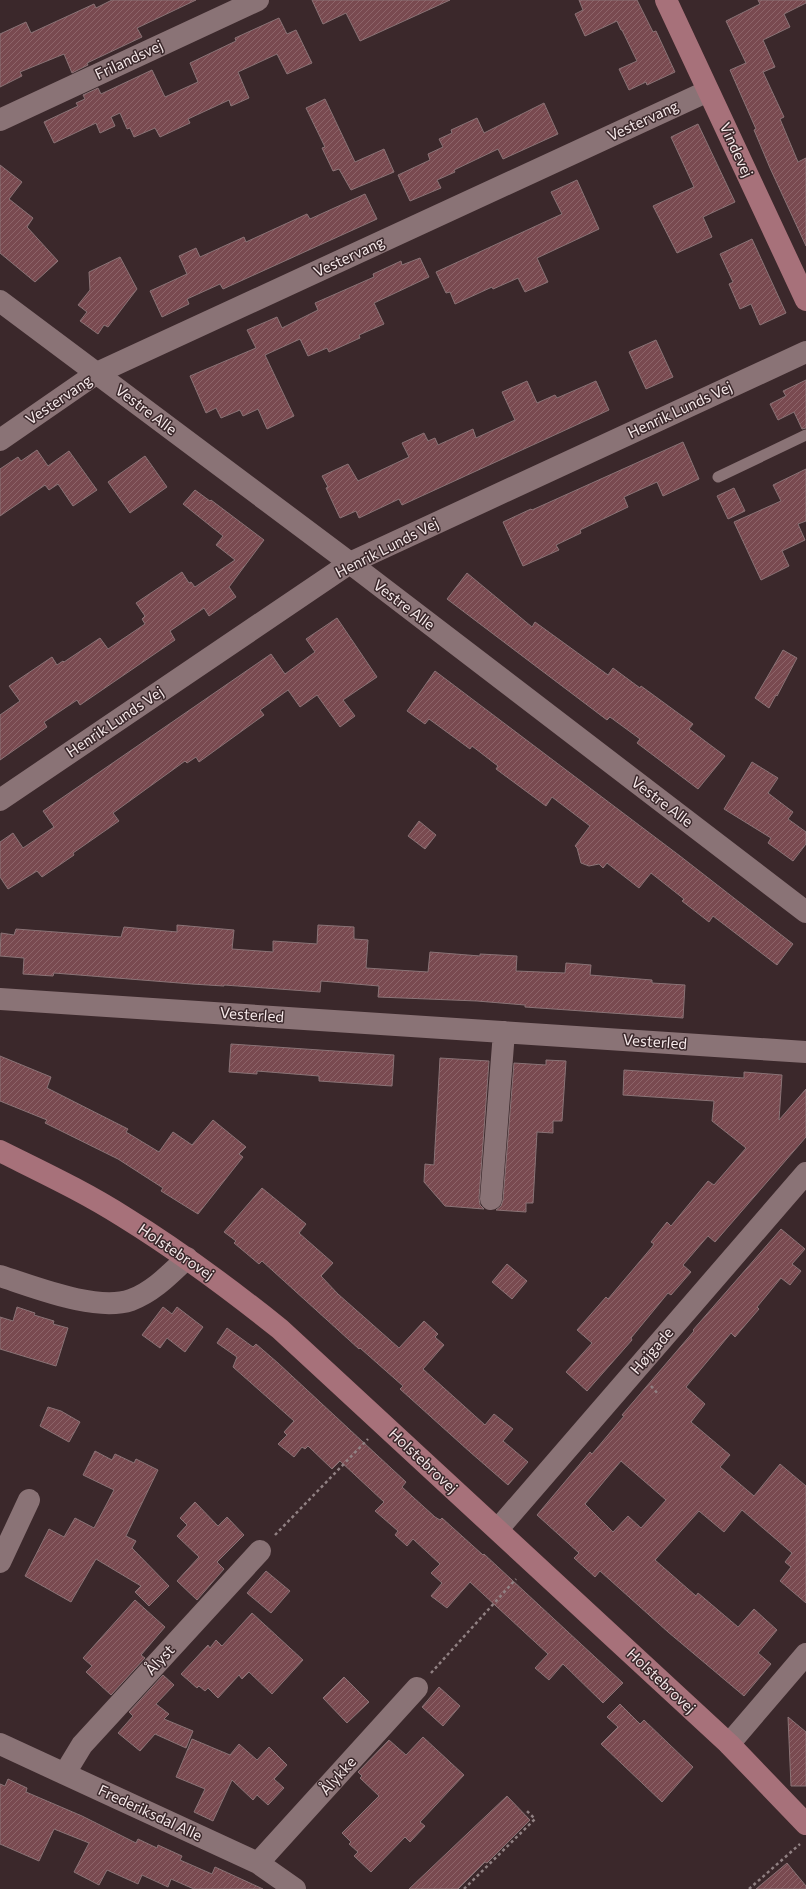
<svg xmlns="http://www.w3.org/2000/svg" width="806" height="1889" font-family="Commissioner,sans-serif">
  <defs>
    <pattern id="building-hatch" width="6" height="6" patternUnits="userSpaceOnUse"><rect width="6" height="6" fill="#794a50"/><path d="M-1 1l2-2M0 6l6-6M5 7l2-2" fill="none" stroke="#8d6469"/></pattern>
  </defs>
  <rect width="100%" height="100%" fill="#3b282b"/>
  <path fill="url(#building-hatch)" stroke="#8a7376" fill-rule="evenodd" d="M112,0H196L137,28L142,37L87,63L88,65L72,73L64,54L20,72L22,76L0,87V34L26,22L31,33L94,4L96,8Z
    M312,0H450L360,41L346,13L323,24Z
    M579,0H637L653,32L656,31L675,72L647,85L646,82L629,90L619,69L637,61L622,30H621L617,21L585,36L575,14L583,10Z
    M758,0H806V3L784,14L790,27L763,40L775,67L763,72L784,117L780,119L798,162L806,158V246L770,168L754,130L756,129L730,70L746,63L726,21L760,4Z
    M279,18L287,34L296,30L312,63L287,74L277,54L238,72L249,98L231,106L229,100L188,119L190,123L160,137L155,128L134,137L130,128L127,129L120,113L111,117L115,126L100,133L96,123L54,143L44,122L78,106L76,103L85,99L83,95L98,88L101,94L152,70L165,97L198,82L190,63L236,41L235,38Z
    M325,99L355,162L384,149L394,172L351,190L339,169L333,171L322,148L325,147L306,108Z
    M544,103L558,134L503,159L498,149L454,170L455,172L437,180L441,188L410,201L398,175L430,160L428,154L443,147L439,139L452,133L451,130L477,118L484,133Z
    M698,124L735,202L703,217L712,237L677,253L653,206L694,187L671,137Z
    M0,165L22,182L9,199L33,218L27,227L58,261L35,282L0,253Z
    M577,180L599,229L537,258L548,282L525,292L518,278L493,289L492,287L455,304L450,292L446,293L436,272L562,214L551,192Z
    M365,194L377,219L223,289L220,284L187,299L189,304L162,317L150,291L187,274L179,256L196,248L200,257L244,237L246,242L307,214L310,219Z
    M752,239L786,313L760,325L751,304L740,309L729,284L733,282L720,254Z
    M120,257L137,289L108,327L104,325L98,334L80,321L87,312L78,305L90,290L89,272Z
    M420,258L429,277L374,303L384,324L359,335L360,338L329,352L327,348L308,356L300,339L265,355L294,416L267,429L258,409L243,416L240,410L221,418L216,408L206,413L190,376L256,348L247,330L277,317L282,328L318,310L315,303L374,277L373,274L401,261L402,265Z
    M656,340L673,377L646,389L629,352Z
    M806,380V428L802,429L794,412L778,420L770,404L786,396L783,391Z
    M527,381L537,403L555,395L557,398L596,381L609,410L402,505L399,499L359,518L356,511L340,518L326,488L328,487L322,476L348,464L358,481L409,457L402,443L424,433L428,441L435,438L438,445L473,429L476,438L515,420L502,392Z
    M683,442L699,479L663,496L657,482L624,497L628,507L580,530L581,533L556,545L559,550L523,566L503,522L531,509L532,510Z
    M37,450L48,466L69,451L97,490L73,506L58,484L49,490L45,485L0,516V469L18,457L21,461Z
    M145,456L167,487L130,513L108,482Z
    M806,469V521L798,524L805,540L782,551L789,566L761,580L734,522L781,501L773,485Z
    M734,488L745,511L728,519L717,496Z
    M195,490L210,501L211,500L264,540L229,587L236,597L209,616L204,608L170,631L175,640L80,705L77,700L44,722L47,727L0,760V715L20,701L9,686L52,657L57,665L63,661L64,662L100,638L108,649L145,624L142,619L145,616L136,603L182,572L189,583L191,582L195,587L235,560L216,545L223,536L183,504Z
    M467,573L532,627L535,622L608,675L613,668L640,688L641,686L693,724L689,729L725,756L698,789L637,743L640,739L610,717L607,720L447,599Z
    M337,618L377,677L343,700L355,716L340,727L317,695L300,707L288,690L260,710L264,715L199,762L196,757L187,763L185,761L113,813L119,821L73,853L74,855L42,877L37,871L8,889L0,877V842L13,833L23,848L54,827L43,811L271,654L285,674L315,652L306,639Z
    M783,650L797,658L777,696L776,695L769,708L755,698Z
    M435,671L680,856L793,944L777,965L713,916L709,922L682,901L684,899L651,873L639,888L607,863L603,868L599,864L589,866L581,863L577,848L575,846L590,826L552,797L546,806L496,769L498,766L472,746L470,749L429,719L425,724L407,711Z
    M752,762L778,778L768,793L793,812L788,819L806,832V844L793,861L768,843L771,838L724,809Z
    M419,821L436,835L425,849L408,836Z
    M177,925L234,930L232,949L273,952V941L317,944L318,925L354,927V939L368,940L366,968L428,972L430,952L480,956V954L517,956L516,971L565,973L566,963L591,965L590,975L652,980V983L685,985L683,1018L525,1007V1005L477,1001L378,997L379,986L321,981L320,992L224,985V986L192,984L54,973L53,976L23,974L24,958L0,956L1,933L14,935L16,929L121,937L124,927L177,932Z
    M231,1044L394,1055L392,1086L319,1081V1076L257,1071V1074L229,1072Z
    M0,1056L51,1077L47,1088L128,1129L126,1132L159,1152L173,1132L192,1145L213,1120L246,1147L239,1154L243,1157L198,1214L161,1191L163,1188L118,1159L45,1123L47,1120L0,1101Z
    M440,1058L489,1061L479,1198L480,1205L484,1209L445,1206L424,1182L425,1164L434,1165Z
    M546,1060L566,1061L562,1121H553V1133L537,1132L533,1203H526V1212L496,1210L501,1206L503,1200L514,1063L546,1065Z
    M624,1070L744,1078V1072L782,1075L779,1120L806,1089V1137L715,1242L708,1236L683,1265L691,1272L671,1295L668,1293L631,1338L632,1340L587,1391L566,1372L592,1343L577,1330L606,1297L608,1299L652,1247L654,1244L651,1242L667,1222L671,1226L708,1181L714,1185L746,1148L712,1121L714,1101L623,1095Z
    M262,1188L306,1224L299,1233L333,1263L321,1276L338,1294L399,1348L424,1321L438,1334L435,1337L444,1345L423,1369L485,1425L494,1414L513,1429L503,1441L528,1462L508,1485L470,1452L400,1389L403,1386L360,1348L359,1349L262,1261L259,1264L234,1243L236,1241L224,1232Z
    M781,1229L805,1249L792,1264L801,1271L790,1285L781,1278L757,1307L759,1309L735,1337L731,1333L686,1387L705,1404L691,1422L730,1455L720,1467L754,1496L780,1464L806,1486V1603L780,1581L791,1567L785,1562L792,1553L742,1510L724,1532L699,1511L655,1560L696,1596L698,1593L738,1627L754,1609L777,1630L758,1653L771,1664L744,1696L668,1632L600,1571L595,1577L574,1558L579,1553L537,1515L590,1452L592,1454L624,1416L622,1415L694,1331L693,1330ZM621,1461L666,1500L641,1528L628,1516L613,1532L585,1504Z
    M507,1264L527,1281L512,1299L492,1282Z
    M17,1307L35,1313L34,1315L54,1321L53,1324L68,1328L56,1366L0,1349V1317L13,1321Z
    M163,1307L172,1314L177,1307L203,1327L185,1352L167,1338L160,1348L142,1335Z
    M227,1328L253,1347L256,1344L278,1363L406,1482L402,1487L435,1517L440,1520L442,1518L483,1555L484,1554L623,1683L603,1703L563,1664L549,1680L535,1668L548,1654L470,1582L447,1608L431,1596L442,1583L431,1573L440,1564L413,1539L407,1546L395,1535L398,1531L375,1511L384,1502L340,1461L332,1469L308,1446L305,1449L302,1447L294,1457L278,1444L287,1435L284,1432L294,1421L233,1367L237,1357L217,1343Z
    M48,1407L61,1411L80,1422L69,1442L40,1426Z
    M95,1451L112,1460L115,1454L134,1463L136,1459L158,1470L126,1536L136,1541L132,1548L169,1586L149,1606L135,1592L141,1586L96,1559L71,1602L25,1576L49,1529L64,1537L75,1518L94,1528L114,1490L83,1475Z
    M195,1502L218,1526L227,1517L244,1535L217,1562L224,1569L197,1600L177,1581L199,1557L177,1536L187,1525L180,1518Z
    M266,1571L290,1591L271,1613L247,1593Z
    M135,1600L165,1627L141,1655L145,1658L111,1695L86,1672L92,1666L83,1658Z
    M252,1613L303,1660L272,1694L249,1672L242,1679L239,1675L218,1698L208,1688L205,1691L199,1686L197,1688L181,1674L208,1645L210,1648L216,1640L222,1646Z
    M163,1675L174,1685L156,1704L169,1714L164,1719L193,1731L186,1748L155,1734L140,1751L118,1733L133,1716L129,1712Z
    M344,1677L369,1702L347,1723L323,1698Z
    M439,1687L460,1706L443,1726L422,1707Z
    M620,1704L640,1724L644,1720L693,1767L662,1802L601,1744L618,1727L607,1717Z
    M788,1717L806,1732V1786H791Z
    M423,1737L464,1775L420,1822L425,1826L410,1842L405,1837L371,1872L354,1856L358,1852L349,1844L351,1842L342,1833L379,1796L360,1778L362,1776L358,1772L389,1740L406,1755Z
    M192,1739L230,1755L239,1744L257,1760L269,1747L287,1765L274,1779L284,1788L268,1805L257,1795L253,1800L232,1780L213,1821L194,1812L205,1789L176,1777Z
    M8,1779L27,1788L26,1792L82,1816L136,1843L138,1839L157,1848L158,1845L182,1856L180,1860L212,1874L215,1867L263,1889H194L171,1879L168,1887L142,1875L138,1884L107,1870L99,1885L74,1872L89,1843L54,1829L39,1861L0,1844V1784L5,1786Z
    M507,1796L530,1820L487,1863L485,1862L458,1889H409Z
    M787,1863L806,1886V1889H756Z"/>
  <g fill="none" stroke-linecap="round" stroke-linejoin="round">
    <path stroke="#918183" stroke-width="2.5" stroke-dasharray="3 3" stroke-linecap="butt" d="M651,1386L658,1394
      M275,1535L368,1439
      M431,1673L516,1579
      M464,1889L535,1819L526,1810
      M749,1889L800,1844"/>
    <path stroke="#8a7376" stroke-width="11" d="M718,477L806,435"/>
    <path stroke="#8a7376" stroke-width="22" d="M0,120L258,0
      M0,301L350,563L806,912
      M0,440L97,373L708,91
      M0,800L350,563L806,352
      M0,999L806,1052
      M491,1199L504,1032
      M0,1276C35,1287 96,1312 131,1300C153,1292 170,1274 187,1258
      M498,1529L806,1173
      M0,1562L29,1500
      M0,1744L258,1863L295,1889
      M729,1744L806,1654
      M65,1773L82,1745L260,1551
      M258,1863L417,1688"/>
    <path stroke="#a7717a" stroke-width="22" d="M666,0L806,300
      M0,1151C42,1172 85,1192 124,1217C179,1251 230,1289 280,1329L729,1744L806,1824"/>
  </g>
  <g text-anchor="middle" stroke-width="3" stroke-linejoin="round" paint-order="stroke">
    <g font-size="15" fill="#f6e9ea" stroke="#3b282b">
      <text transform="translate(129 60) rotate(-25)" y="5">Frilandsvej</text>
      <text transform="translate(643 121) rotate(-25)" y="5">Vestervang</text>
      <text transform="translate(736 150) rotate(65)" y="5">Vindevej</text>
      <text transform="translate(349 257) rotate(-25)" y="5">Vestervang</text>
      <text transform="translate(59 400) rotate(-34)" y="5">Vestervang</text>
      <text transform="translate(146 410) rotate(37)" y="5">Vestre Alle</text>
      <text transform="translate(680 410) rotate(-25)" y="5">Henrik Lunds Vej</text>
      <text transform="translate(387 548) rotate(-27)" y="5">Henrik Lunds Vej</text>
      <text transform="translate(404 605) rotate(37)" y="5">Vestre Alle</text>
      <text transform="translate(115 722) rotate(-34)" y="5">Henrik Lunds Vej</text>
      <text transform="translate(662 802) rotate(37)" y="5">Vestre Alle</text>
      <text transform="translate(252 1015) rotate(4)" y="5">Vesterled</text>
      <text transform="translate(655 1042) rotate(4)" y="5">Vesterled</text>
      <text transform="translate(176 1252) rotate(34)" y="5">Holstebrovej</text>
      <text transform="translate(652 1351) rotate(-49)" y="5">Højgade</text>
      <text transform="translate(423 1461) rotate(43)" y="5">Holstebrovej</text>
      <text transform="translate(160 1660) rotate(-47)" y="5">Ålyst</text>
      <text transform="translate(661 1681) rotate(43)" y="5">Holstebrovej</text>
      <text transform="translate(338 1776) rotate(-48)" y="5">Ålykke</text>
      <text transform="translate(150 1813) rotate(25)" y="5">Frederiksdal Alle</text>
    </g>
  </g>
</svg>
